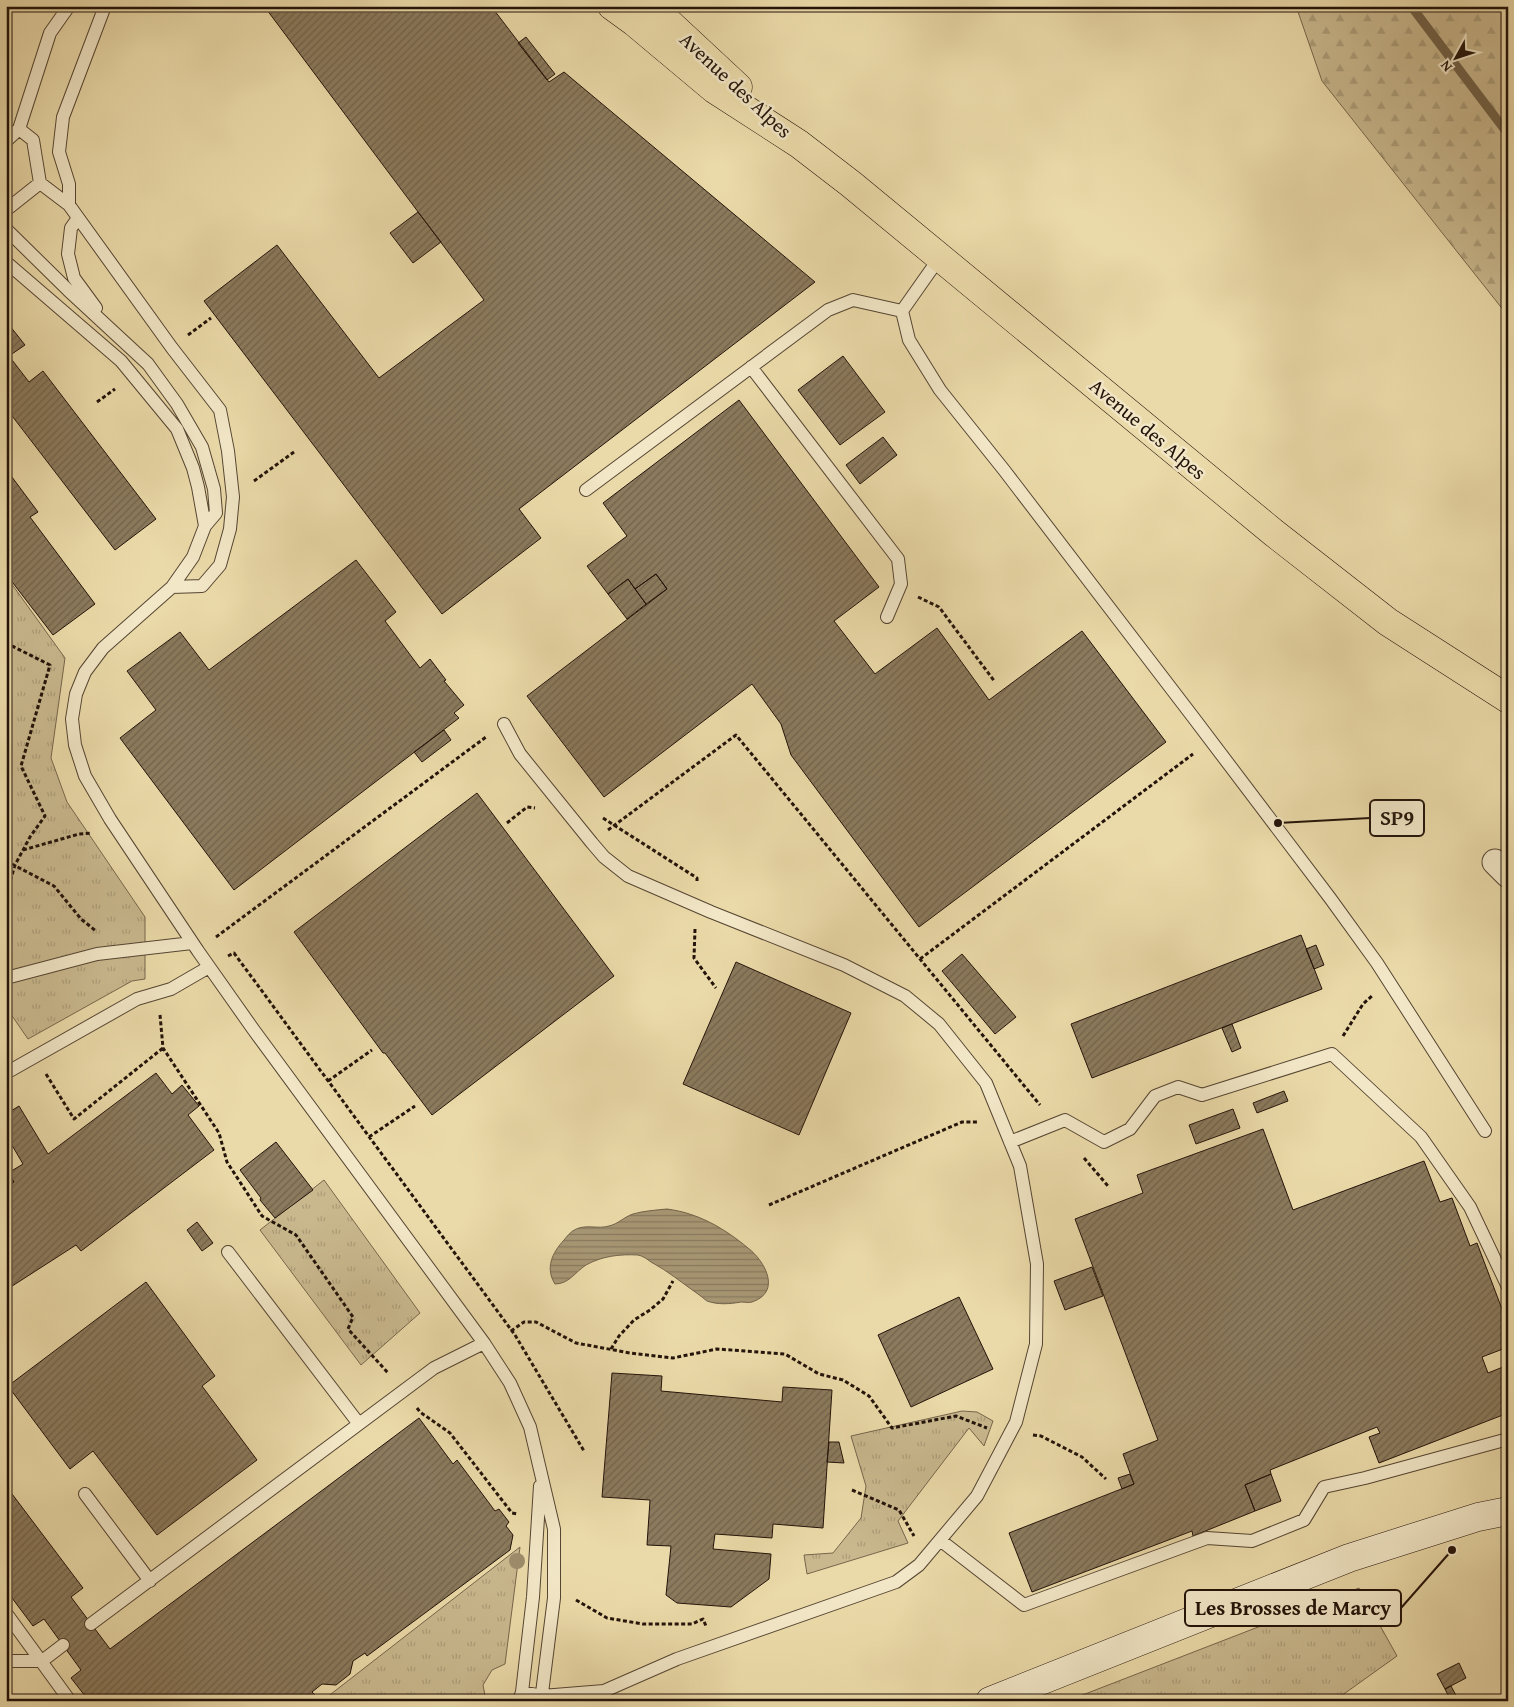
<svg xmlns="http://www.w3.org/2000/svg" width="1514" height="1707" font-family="'Gentium Book Plus',serif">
  <defs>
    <pattern id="grass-tufts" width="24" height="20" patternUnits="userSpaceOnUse" patternTransform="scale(1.25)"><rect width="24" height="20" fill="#c9b88e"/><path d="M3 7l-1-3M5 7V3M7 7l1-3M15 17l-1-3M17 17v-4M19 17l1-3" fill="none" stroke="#ac9d79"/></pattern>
    <pattern id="forest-firs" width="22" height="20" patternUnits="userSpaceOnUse" patternTransform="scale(1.25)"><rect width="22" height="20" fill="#c9b88e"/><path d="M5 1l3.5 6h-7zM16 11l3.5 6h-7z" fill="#ac9d79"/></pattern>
    <pattern id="water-rules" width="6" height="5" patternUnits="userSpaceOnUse" patternTransform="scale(1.25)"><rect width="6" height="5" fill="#a79673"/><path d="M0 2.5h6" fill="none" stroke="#88795d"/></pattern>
    <pattern id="building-hatch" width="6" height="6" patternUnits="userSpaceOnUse" patternTransform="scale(1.25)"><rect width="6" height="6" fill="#8b7a5d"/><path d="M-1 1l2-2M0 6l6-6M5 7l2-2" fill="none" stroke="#71634b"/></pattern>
  </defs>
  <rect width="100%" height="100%" fill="#ebdaa9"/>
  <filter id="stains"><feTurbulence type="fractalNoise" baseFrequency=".004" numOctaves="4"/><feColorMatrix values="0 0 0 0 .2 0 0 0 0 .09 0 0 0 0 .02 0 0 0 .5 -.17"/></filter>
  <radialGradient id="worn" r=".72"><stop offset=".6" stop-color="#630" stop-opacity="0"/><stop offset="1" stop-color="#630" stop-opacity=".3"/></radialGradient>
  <path fill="url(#grass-tufts)" stroke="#76664c" d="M6,576L65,658L51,758L67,802L145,917V979L132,981L28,1039L6,1007Z
    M324,1180L420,1313L361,1365L260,1230Z
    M962,1411L977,1412L993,1421L984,1446L969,1428L898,1521L908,1543L807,1574L804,1555L833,1553L861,1518L866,1486L851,1436Z
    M520,1547L505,1664L492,1670L483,1685L486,1701H322Z
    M1359,1588L1397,1656L1334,1701H1067Z"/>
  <path fill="url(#forest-firs)" stroke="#76664c" d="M1296,6H1508V316L1322,81Z"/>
  <path fill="url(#water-rules)" stroke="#726249" d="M667,1209C698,1213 724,1228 748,1248C765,1261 782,1292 752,1302C749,1303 745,1302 741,1302C730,1304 718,1305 707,1301C704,1299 701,1296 698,1294C682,1283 668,1271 651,1262C647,1259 643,1256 638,1255C620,1254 602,1256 586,1265C575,1272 569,1284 555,1284C545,1268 552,1253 564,1240C568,1235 572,1230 579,1228C589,1225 599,1229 609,1226C618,1224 624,1217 633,1214C643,1211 656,1210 667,1209Z"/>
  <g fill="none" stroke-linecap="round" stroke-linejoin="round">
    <path stroke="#726249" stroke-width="9" d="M1411,6L1508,134"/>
  </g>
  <path fill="url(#building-hatch)" stroke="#23130a" d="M264,6H491L549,82L564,72L815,282L519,509L541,538L442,614L204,301L277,245L379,378L484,300Z
    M526,37L555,74L547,80L518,43Z
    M418,212L441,242L413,263L390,233Z
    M6,321L25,345L9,356L29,382L43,371L156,519L115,550L6,408Z
    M843,356L885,412L840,445L798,390Z
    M739,400L879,587L834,621L875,674L937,628L989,700L1082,631L1166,742L919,927L791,755L781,724L752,684L604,797L527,696L667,589L656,574L635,589L628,579L608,594L587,566L627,536L603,503Z
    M883,437L897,455L860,484L846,465Z
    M6,469L38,512L30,517L95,604L53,635L6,574Z
    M356,560L396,612L385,621L420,668L430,659L446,680L444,681L464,705L454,713L459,718L234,890L120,738L156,710L127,671L180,632L209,670Z
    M656,574L667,589L646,604L635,589Z
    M628,579L646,604L627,619L608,594Z
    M444,730L451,740L422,762L414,752Z
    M477,793L614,976L432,1115L385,1053H383L294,932Z
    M1301,935L1322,989L1092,1078L1071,1024Z
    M1316,945L1324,965L1314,969L1306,949Z
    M962,954L1016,1017L995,1034L942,971Z
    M736,962L851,1013L799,1135L683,1084Z
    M1232,1024L1241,1048L1232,1052L1222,1028Z
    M156,1073L172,1094L182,1085L199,1106L188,1115L214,1150L81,1251L76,1245L6,1290V1187L14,1182L8,1173L23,1164L6,1135V1114L19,1106L48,1154Z
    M1284,1091L1288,1101L1257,1113L1253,1103Z
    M1233,1109L1240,1128L1196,1144L1189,1125Z
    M1263,1129L1293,1210L1424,1161L1440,1202L1452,1198L1470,1246L1477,1243L1508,1325V1347L1482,1357L1488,1373L1508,1365V1413L1379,1463L1369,1437L1380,1433L1377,1427L1270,1470L1271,1474L1245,1485L1255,1511L1193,1536L1192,1531L1032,1592L1009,1533L1134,1484L1123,1454L1158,1440L1075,1219L1143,1193L1137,1175Z
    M276,1142L313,1190L275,1218L260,1200L261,1198L240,1170Z
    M8,1173L14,1182L6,1187V1174Z
    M197,1222L213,1243L202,1251L187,1230Z
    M1092,1267L1103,1296L1065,1310L1054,1281Z
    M146,1282L215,1376L202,1386L257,1460L157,1535L93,1451L70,1469L8,1386Z
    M959,1297L993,1369L911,1407L878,1335Z
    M612,1373L662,1376L661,1391L782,1402L783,1387L832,1390L823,1528L773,1524L772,1538L715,1534L713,1549L771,1554L769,1579L731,1607L677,1603L666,1595L671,1546L647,1545L650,1500L602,1497Z
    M419,1418L453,1464L457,1460L495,1511L499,1509L509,1522L506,1526L513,1535L510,1550L367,1656L365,1653L353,1661L350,1674L336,1685L322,1684L312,1692L315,1695L308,1701H89L71,1678L81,1670L44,1619L33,1626L6,1590V1486L83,1588L71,1597L110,1649Z
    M829,1442H839L844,1463L827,1462Z
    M1130,1474L1134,1484L1122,1489L1118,1478Z
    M1271,1474L1281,1501L1255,1511L1245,1485Z
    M1459,1663L1466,1678L1445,1689L1437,1674Z
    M1451,1686L1459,1701H1451L1445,1689Z
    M1486,1695L1490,1701H1475Z"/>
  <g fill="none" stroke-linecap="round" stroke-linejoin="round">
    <g stroke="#554532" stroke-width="14">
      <path id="lane" d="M69,6L50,33L19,129L33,140L40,183L69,205L172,348L220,410L228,451L233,497L230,529L220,565L202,586L172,587
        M6,141L19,129
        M69,205V184L59,152L63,117L105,6
        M6,210L40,183
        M78,218L71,228L68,254L74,278L96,308
        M6,229L68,290L148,364L177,404L202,447L214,489L216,513L205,526L193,557L172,587L103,648L85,672L76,694L72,719L75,745L85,776L110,819L198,951L253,1029L484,1343L510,1383L530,1427L554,1529V1598L541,1701
        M940,257L902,311L909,340L940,390L1004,470L1193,717L1330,898L1377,963L1485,1131
        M6,262L121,361L177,429L193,468L198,487L205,526
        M751,367L898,559L901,584L887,617
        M586,490L828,310L853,300L902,311
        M504,724L520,754L592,843L604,857L628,876L711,912L844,965L905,996L939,1024L986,1083L1020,1166L1037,1264L1036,1344L1016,1422L977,1496L919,1565L896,1582L677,1659L604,1691L542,1696L522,1692
        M6,978L97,954L192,943
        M6,1073L137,999L171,989L209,967
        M1010,1142L1065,1120L1104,1142L1130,1129L1155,1096L1178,1087L1202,1095L1332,1054L1421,1137L1470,1207L1508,1287
        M228,1252L359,1424
        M85,1494L150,1581
        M940,1540L1024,1605L1207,1538L1252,1541L1304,1520L1324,1487L1365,1478L1508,1439
        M6,1613L70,1701
        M91,1624L434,1368L484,1343
        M6,1661H42L63,1645
        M519,1701L522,1692L533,1597L540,1486"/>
    </g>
    <g stroke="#554532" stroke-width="27">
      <path id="street" d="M1495,862L1508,875"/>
    </g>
    <g stroke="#23130a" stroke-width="29">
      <path id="secondary" d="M990,1701L1349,1558L1478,1517L1508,1511"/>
    </g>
    <g stroke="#23130a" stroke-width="29">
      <path id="primary" d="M612,6L634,22L714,89L799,144L851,184L1274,533L1388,622L1508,699
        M651,6L738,87"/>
    </g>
    <path stroke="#23130a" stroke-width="3" stroke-dasharray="4 2.5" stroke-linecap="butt" d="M188,335L211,318
      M97,402L115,389
      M254,481L294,452
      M918,597L939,607L995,682
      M6,643L50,665L21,766L45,816L30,837L15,865L6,895
      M603,818L697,878V882
      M507,823L527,807L535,808
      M608,830L736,735L1040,1105
      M23,850L79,834L92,833
      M6,861L54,886L81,919L96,931
      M695,929L694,958L716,988
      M216,937L486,737
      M228,956L234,953L515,1335L584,1451
      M920,959L1193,754
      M160,1015L163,1048L219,1133L227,1162L262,1216L296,1235L353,1317L348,1329L389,1374
      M1343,1036L1363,1004L1373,995
      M46,1074L74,1119L163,1048
      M328,1081L372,1050
      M369,1137L415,1106
      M1084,1158L1108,1186
      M769,1205L962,1122H979
      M511,1331L524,1322H536L576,1343L630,1353L673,1358L717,1349L785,1354L819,1374L843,1380L869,1396L892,1428L956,1416L987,1428
      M611,1349L619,1336L634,1320L650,1310L663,1299L673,1281
      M417,1408L420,1412L450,1433L512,1513L518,1514
      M1033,1435L1041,1436L1082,1457L1106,1479
      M852,1490L899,1510L914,1536
      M576,1600L607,1618L643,1624H692L703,1619L706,1626"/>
    <use href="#lane" stroke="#f2e7c7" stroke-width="12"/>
    <use href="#street" stroke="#f2e7c7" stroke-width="25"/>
    <use href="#secondary" stroke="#f2e7c7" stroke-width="28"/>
    <use href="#primary" stroke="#ebdaa9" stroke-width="28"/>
  </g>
  <circle fill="#9d8c6b" cx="517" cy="1561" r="8"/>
  <g text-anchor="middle" stroke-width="5" stroke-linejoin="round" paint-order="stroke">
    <g font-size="20" fill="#23130a" stroke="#f2e7c7">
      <text transform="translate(736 85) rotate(43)" y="7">Avenue des Alpes</text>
      <text transform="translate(1148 429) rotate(40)" y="7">Avenue des Alpes</text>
    </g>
  </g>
  <path fill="none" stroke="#23130a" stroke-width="2" d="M1278 823L1370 818M1452 1550L1401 1608"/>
  <g fill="#23130a" stroke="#f2e7c7" stroke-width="2">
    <circle cx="1278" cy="823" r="5"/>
    <circle cx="1452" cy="1550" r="5"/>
  </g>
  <g fill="#f2e7c7" stroke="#23130a" stroke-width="2">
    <rect x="1370" y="800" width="54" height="36" rx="5"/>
    <rect x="1185" y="1590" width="216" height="36" rx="5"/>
  </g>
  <g font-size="21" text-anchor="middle" font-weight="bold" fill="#23130a">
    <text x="1397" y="825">SP9</text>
    <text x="1293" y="1615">Les Brosses de Marcy</text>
  </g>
  <rect width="1514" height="1707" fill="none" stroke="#ebdaa9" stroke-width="25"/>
  <rect x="8" y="8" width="1499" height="1692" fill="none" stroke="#23130a" stroke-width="2.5"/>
  <rect x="12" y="12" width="1489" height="1682" fill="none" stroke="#23130a"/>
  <g transform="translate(1456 58) rotate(230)" stroke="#f2e7c7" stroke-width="4" paint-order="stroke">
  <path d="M0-4L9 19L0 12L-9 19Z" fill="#23130a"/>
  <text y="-8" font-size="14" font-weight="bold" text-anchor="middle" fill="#23130a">N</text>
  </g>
  <rect width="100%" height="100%" filter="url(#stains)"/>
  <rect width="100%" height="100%" fill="url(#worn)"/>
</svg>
